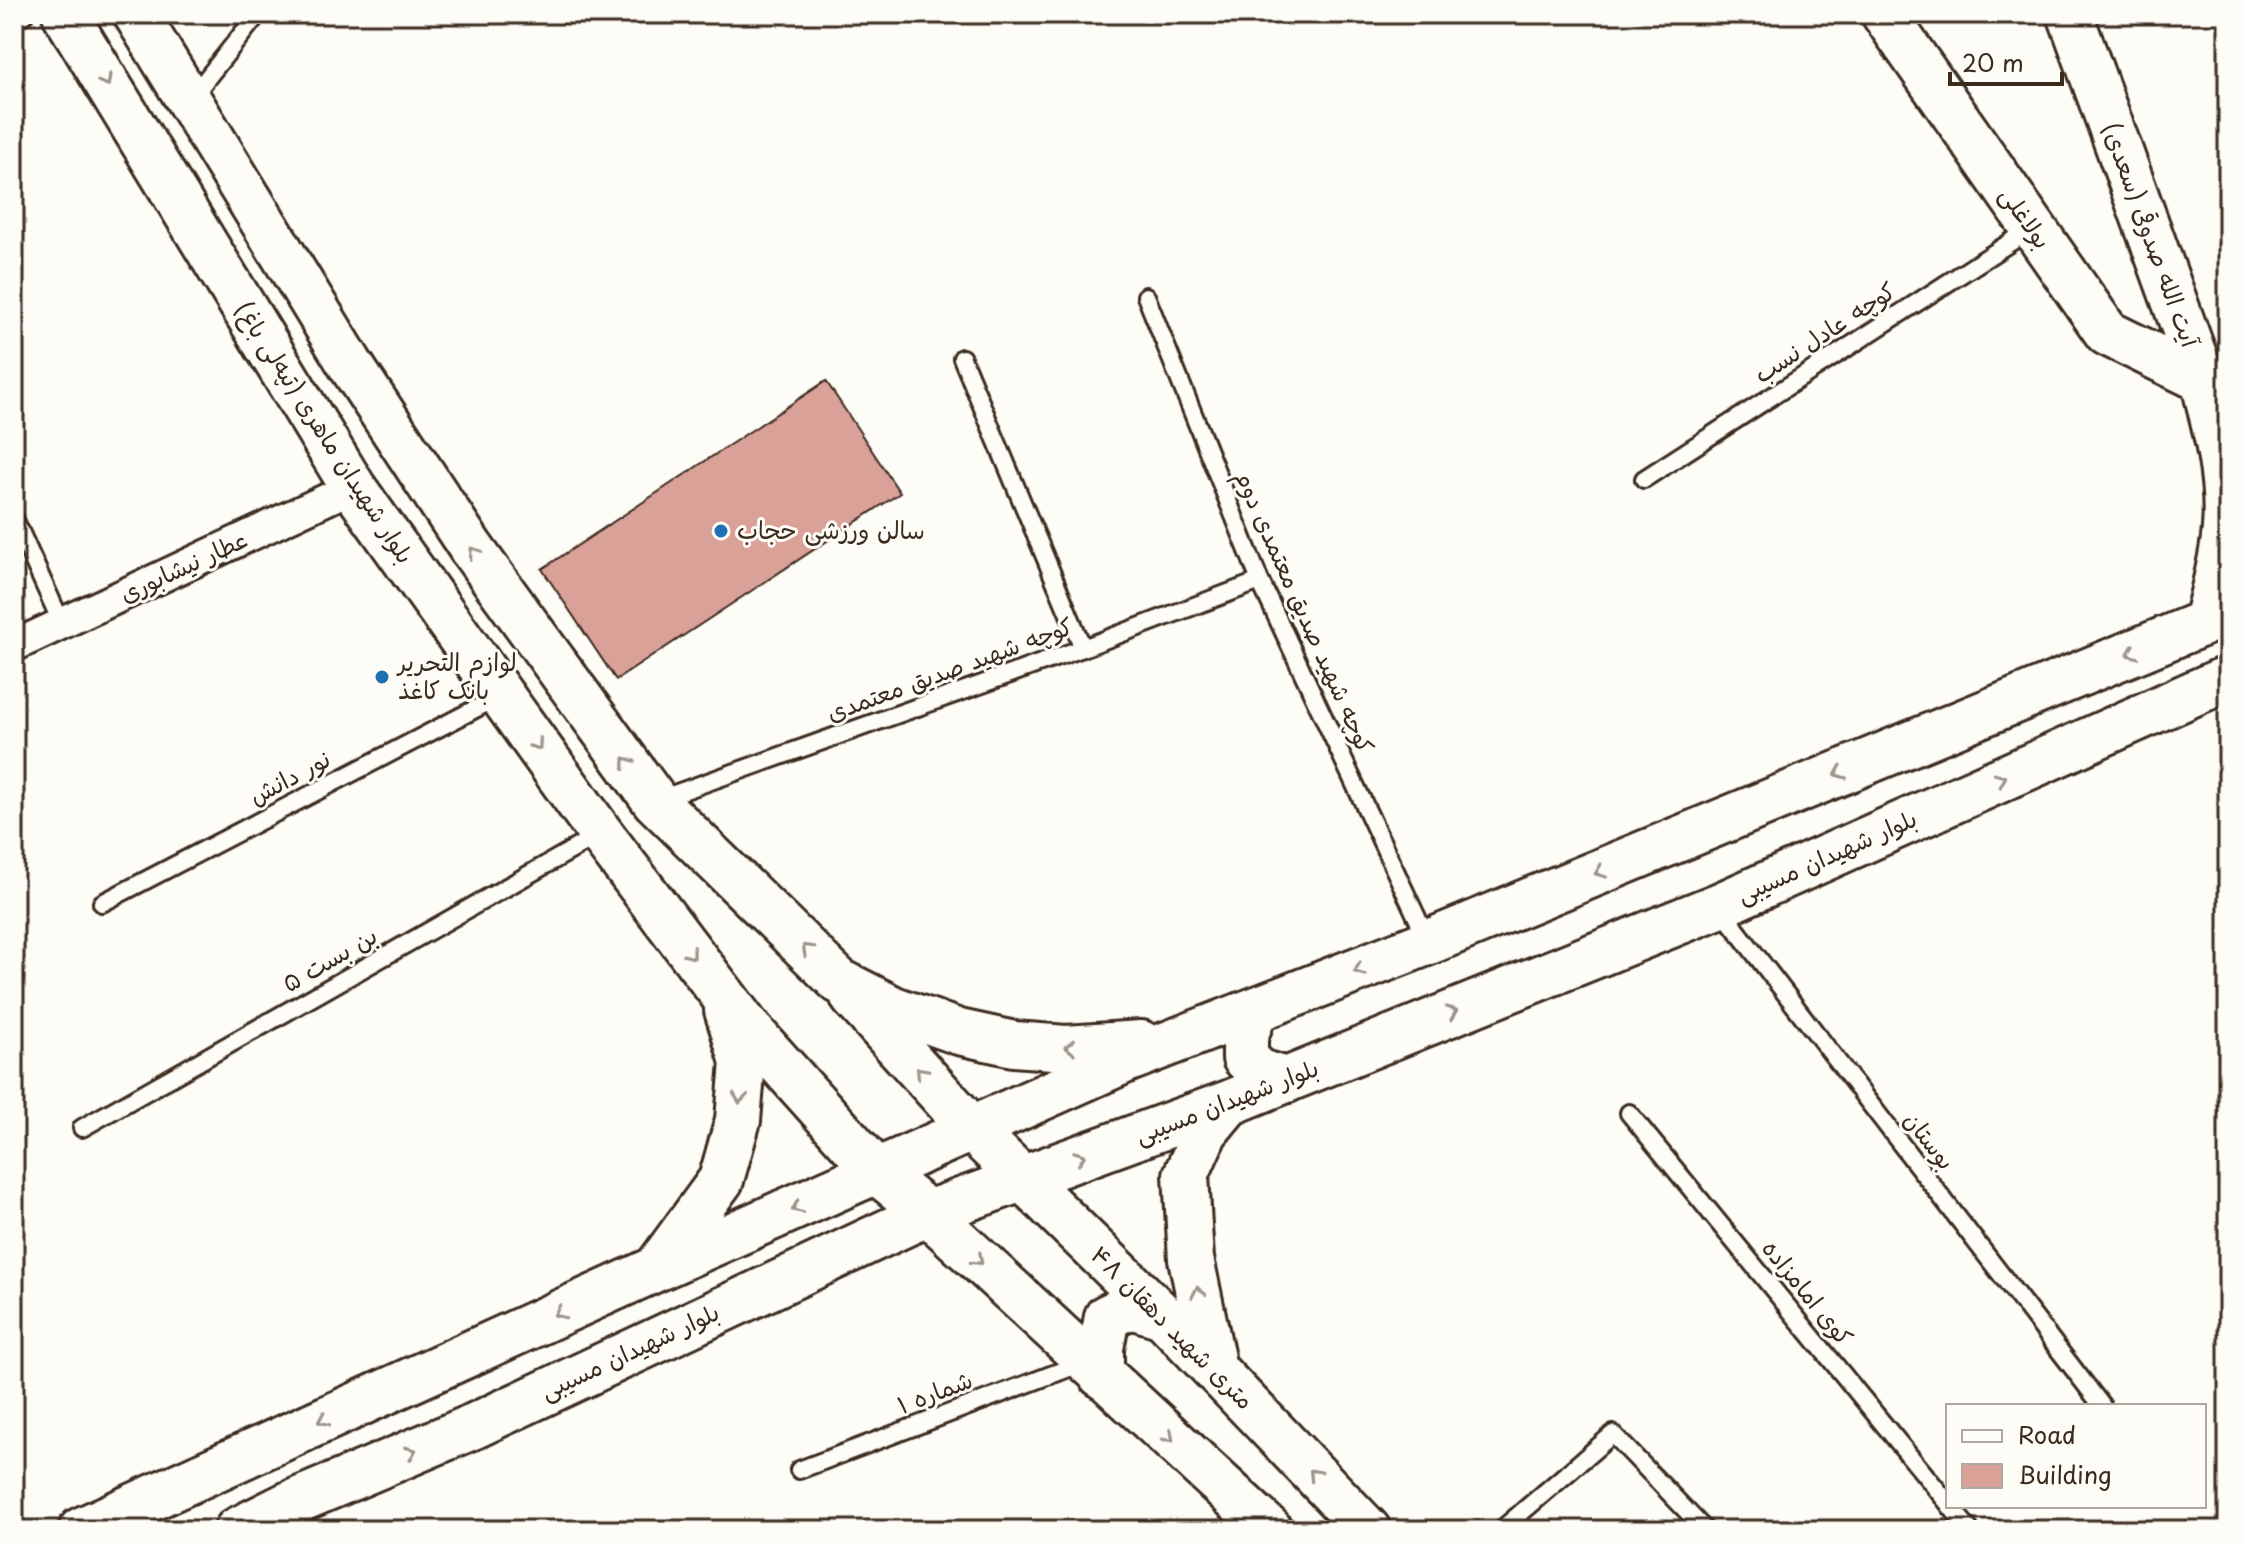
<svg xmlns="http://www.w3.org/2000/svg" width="2242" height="1544" font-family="'Playpen Sans','Playpen Sans Arabic',sans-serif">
  <rect width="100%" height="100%" fill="#fdfcf7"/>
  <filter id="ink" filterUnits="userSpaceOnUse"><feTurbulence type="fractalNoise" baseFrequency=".0125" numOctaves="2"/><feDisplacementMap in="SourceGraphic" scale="16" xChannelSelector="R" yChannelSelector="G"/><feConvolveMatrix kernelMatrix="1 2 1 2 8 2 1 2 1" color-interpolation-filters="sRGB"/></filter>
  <g filter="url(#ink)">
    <path fill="#daa199" stroke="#3b2a1e" stroke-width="2" d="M826,381L900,493L616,680L542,569Z"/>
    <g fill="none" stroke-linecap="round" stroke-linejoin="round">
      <g stroke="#3b2a1e" stroke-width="22">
        <path id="lane" d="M14,20L25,14
          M192,97L258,14
          M1146,296L1260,581L1427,939
          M962,358L1083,648
          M1644,479L2031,229
          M14,518L62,624
          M660,799L1083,648L1260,581
          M102,903L500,696
          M1719,907L2102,1406
          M1629,1113L1948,1503
          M82,1128L600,834
          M799,1470L1085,1362
          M1950,1506L1970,1530
          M1501,1530L1613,1434L1705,1530"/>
      </g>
      <g stroke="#3b2a1e" stroke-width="36">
        <path id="street" d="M14,646L353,487
          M287,1505L300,1530"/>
      </g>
      <g stroke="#3b2a1e" stroke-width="50">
        <path id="secondary" d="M65,14L353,487L501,695L601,834L747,1027L877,1172L928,1213L1270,1530
          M136,14L350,364L471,548L655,801L839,981L894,1009L959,1032L1014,1044L1066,1048L1141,1043
          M1884,14L2107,333L2203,380
          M2070,14L2203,380C2215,426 2229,480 2225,528C2223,557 2215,585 2208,614
          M853,997L973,1130L1163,1316L1368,1530
          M1255,1010L1245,1037V1058L1260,1072L1287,1080
          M656,1269L721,1180L738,1120L743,1062L727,1010
          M1214,1368L1191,1259L1186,1175L1205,1132L1229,1103
          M1101,1375V1348L1107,1317L1131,1306L1163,1316
          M81,1530L656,1269L1129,1059L1429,942L2204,623
          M237,1530L287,1505L472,1427L928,1213L1229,1103L1718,906L2221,681"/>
      </g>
      <use href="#lane" stroke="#fdfcf7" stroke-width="16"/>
      <use href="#street" stroke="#fdfcf7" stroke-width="30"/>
      <use href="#secondary" stroke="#fdfcf7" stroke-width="44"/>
    </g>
    <defs><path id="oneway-chevron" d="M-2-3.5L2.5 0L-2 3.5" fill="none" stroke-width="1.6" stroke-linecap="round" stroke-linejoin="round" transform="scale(2)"/></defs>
    <g stroke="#9c938a">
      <use href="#oneway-chevron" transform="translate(106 81) rotate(59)"/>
      <use href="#oneway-chevron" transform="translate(474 552) rotate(-125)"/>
      <use href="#oneway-chevron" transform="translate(2132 653) rotate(158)"/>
      <use href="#oneway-chevron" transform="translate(537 745) rotate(54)"/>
      <use href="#oneway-chevron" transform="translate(627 762) rotate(-126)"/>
      <use href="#oneway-chevron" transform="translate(1840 773) rotate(158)"/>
      <use href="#oneway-chevron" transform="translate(2001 779) rotate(-24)"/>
      <use href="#oneway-chevron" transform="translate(1600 872) rotate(158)"/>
      <use href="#oneway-chevron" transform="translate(807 949) rotate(-136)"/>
      <use href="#oneway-chevron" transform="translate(691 954) rotate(53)"/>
      <use href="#oneway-chevron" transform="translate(1359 970) rotate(159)"/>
      <use href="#oneway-chevron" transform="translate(1452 1012) rotate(-22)"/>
      <use href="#oneway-chevron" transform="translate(1070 1047) rotate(179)"/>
      <use href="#oneway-chevron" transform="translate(921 1072) rotate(-132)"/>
      <use href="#oneway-chevron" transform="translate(740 1098) rotate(96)"/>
      <use href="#oneway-chevron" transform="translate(1080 1157) rotate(-20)"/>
      <use href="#oneway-chevron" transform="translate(797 1208) rotate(156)"/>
      <use href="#oneway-chevron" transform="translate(978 1260) rotate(43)"/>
      <use href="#oneway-chevron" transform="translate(1198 1292) rotate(-102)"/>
      <use href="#oneway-chevron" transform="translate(559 1313) rotate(156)"/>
      <use href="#oneway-chevron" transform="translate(323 1420) rotate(156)"/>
      <use href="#oneway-chevron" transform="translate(1169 1437) rotate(43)"/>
      <use href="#oneway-chevron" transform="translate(411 1452) rotate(-23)"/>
      <use href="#oneway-chevron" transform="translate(1314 1474) rotate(-134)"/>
    </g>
  </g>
  <g fill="#1f6fb2" stroke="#fdfcf7" stroke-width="3">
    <circle cx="721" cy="531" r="8"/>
    <circle cx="382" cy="677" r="8"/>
  </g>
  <g text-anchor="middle" stroke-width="6" stroke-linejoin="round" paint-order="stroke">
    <g font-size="24" fill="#3b2a1e" stroke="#fdfcf7">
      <text transform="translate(2025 218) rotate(55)" y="8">بولاغلی</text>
      <text transform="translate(2150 235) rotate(70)" y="8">آیت الله صدوقی (سعدی)</text>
      <text transform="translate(1825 333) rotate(-33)" y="8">کوچه عادل نسب</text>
      <text transform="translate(324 433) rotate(57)" y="8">بلوار شهیدان ماهری (تپه‌لی باغ)</text>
      <text transform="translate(184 567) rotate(-25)" y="8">عطار نیشابوری</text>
      <text transform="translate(1304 612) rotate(66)" y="8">کوچه شهید صدیق معتمدی دوم</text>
      <text transform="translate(950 670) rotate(-20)" y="8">کوچه شهید صدیق معتمدی</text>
      <text transform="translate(290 778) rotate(-28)" y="8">نور دانش</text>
      <text transform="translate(1827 857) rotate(-24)" y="8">بلوار شهیدان مسیبی</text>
      <text transform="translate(330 960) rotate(-30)" y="8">بن بست ۵</text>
      <text transform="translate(1227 1102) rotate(-21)" y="8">بلوار شهیدان مسیبی</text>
      <text transform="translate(1929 1141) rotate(52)" y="8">بوستان</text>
      <text transform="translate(1807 1293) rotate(51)" y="8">کوی امامزاده</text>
      <text transform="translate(1172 1328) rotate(45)" y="8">۴۸ متری شهید دهقان</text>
      <text transform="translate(630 1352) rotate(-25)" y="8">بلوار شهیدان مسیبی</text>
      <text transform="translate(935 1393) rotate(-21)" y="8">شماره ۱</text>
    </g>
    <g font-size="24" fill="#3b2a1e" stroke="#fdfcf7" text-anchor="start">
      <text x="737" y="539">سالن ورزشی حجاب</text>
      <text x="398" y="671">لوازم التحریر<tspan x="398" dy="28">بانک کاغذ</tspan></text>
    </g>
  </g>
  <rect width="2242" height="1544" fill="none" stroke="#fdfcf7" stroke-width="48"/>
  <rect x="24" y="24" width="2194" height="1496" fill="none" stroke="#3b2a1e" stroke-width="3" filter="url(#ink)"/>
  <rect x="1946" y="1404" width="260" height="104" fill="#fdfcf7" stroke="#afa8a0" stroke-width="2"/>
  <rect x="1962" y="1430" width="40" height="12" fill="#fdfcf7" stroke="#afa8a0" stroke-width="2"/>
  <text x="2018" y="1444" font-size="24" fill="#3b2a1e">Road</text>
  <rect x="1962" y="1464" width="40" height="24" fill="#daa199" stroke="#afa8a0" stroke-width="2"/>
  <text x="2018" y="1484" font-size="24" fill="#3b2a1e">Building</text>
  <path d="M1950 72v12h112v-12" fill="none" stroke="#3b2a1e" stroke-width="4"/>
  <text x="1962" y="72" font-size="24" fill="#3b2a1e" stroke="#fdfcf7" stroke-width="6" paint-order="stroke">20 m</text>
</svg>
